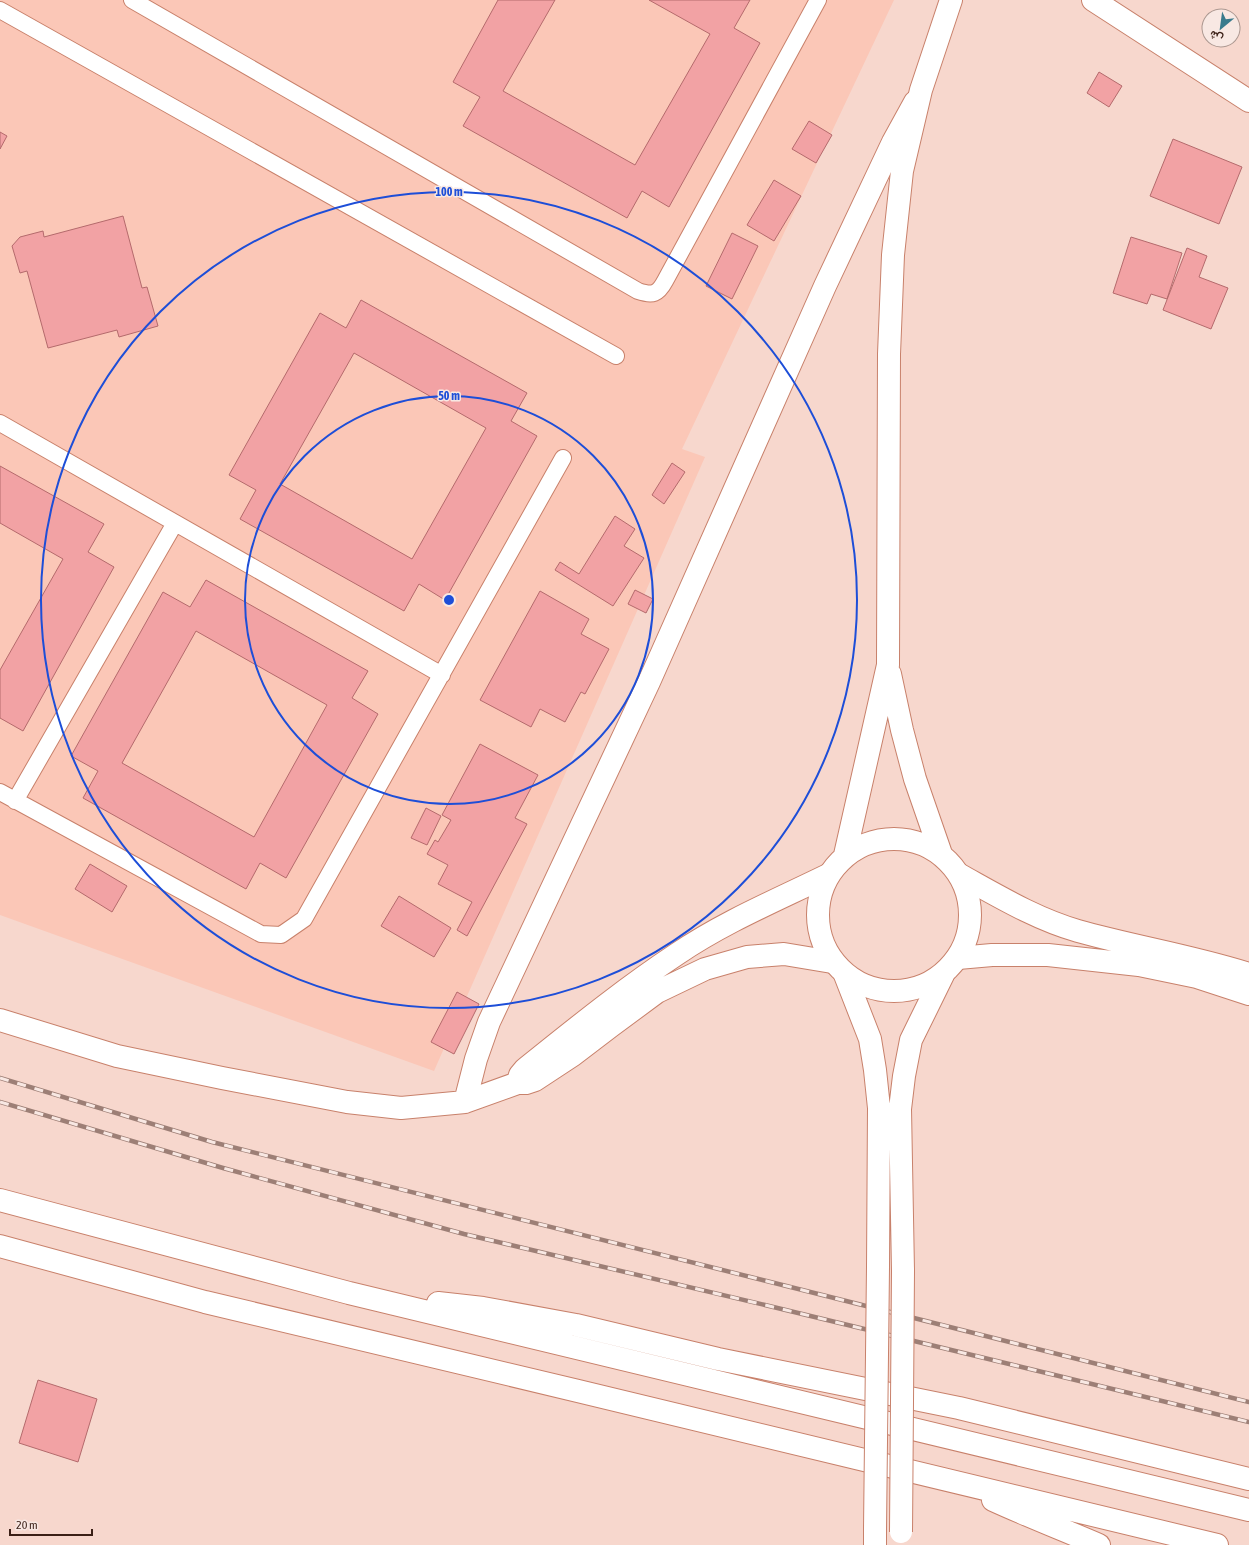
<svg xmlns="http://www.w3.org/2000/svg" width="1249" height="1545" font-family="'Asap Condensed',Vazirmatn,sans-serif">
  <rect width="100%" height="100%" fill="#f7d7cd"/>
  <path fill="#fbc7b7" d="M0,0H894L682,449L705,457L434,1071L0,915Z"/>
  <path fill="#f2a2a4" stroke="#b46a6c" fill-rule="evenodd" d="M498,0H555L503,91L635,165L710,34L649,0H750L734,28L760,43L669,207L642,191L627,218L463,126L480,97L453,82Z
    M1099,72L1122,86L1109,107L1087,93Z
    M809,121L832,135L816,163L792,149Z
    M0,132L7,136L0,149Z
    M1173,139L1242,167L1219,224L1150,196Z
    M774,180L801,196L774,241L747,225Z
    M123,216L142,288L147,287L158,326L119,337L117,330L48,348L27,271L20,273L12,246L20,237L43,231L44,237Z
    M732,233L758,246L732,299L706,286Z
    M1131,237L1182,253L1167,299L1151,294L1147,304L1113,293Z
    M1187,248L1207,256L1199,277L1228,288L1211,329L1163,310Z
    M361,300L527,393L511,421L537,436L445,600L419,584L404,611L240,519L256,490L229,475L320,313L346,328ZM354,353L486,428L412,559L280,484Z
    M672,463L685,472L664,504L652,495Z
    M0,466L104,524L88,552L114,567L23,731L0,718V670L63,559L0,523Z
    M615,516L635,529L624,546L644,558L613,606L555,570L560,562L579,574Z
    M206,580L368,671L352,698L378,714L286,878L260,863L246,889L83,798L98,771L71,756L163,592L190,607ZM196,631L327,705L254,837L122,763Z
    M635,590L653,599L646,613L628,604Z
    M540,591L589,619L581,634L609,649L585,694L581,692L565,722L540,709L531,727L480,700Z
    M480,744L538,775L515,818L527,824L467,936L457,930L472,902L438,884L448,865L427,854L435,840L438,842L451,820L442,815Z
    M426,808L441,816L427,845L411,838Z
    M90,864L127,886L112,912L75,889Z
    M399,896L451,928L434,957L381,926Z
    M457,992L479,1004L454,1054L431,1042Z
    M38,1380L97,1399L78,1462L19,1443Z"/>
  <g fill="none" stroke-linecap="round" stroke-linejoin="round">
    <g stroke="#c8816b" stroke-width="18">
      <path id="service" d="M132,0L638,291C653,296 658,294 665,281L818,0
        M0,10L616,356
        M0,423L442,675
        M0,792L261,934L281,935L304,919L563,458
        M15,801L175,523"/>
    </g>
    <g stroke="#c8816b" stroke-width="24">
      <path id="minor" d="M1093,0L1249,101
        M0,1020L117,1056L222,1078L347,1102L401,1108L465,1102L518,1083H526L535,1080L573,1055L611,1026L657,992L705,969L747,957L784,954L832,962
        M518,1081L520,1075L525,1069C575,1029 624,989 677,954C724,922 777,900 828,875
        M465,1102L476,1059L489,1022L649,682L825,286L893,142L915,102"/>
    </g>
    <g stroke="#c8816b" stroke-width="24">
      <path id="tertiary" d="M890,674L902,730L915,779L941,854
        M818 915a76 76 0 1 1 152 0a76 76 0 1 1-152 0Z
        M845,855L888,665L889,354L893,255L902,171L921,90L951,0"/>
    </g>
    <g stroke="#c8816b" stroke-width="24">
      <path id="trunk" d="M960,875C998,896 1036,919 1078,931C1135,947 1193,956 1249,974
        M958,958L992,955H1048L1139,965L1197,977L1249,994
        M845,975L870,1039L875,1070L879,1108L878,1267
        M0,1200L349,1293L1249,1510
        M0,1246L205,1302L578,1391L1217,1545
        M903,1271L900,1109L904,1076L911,1040L943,975
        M438,1303L483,1308L576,1325L718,1359L959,1408L1249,1479
        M993,1500C1028,1516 1064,1530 1099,1545
        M875,1545V1529"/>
    </g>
    <use href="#service" stroke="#fff" stroke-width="16"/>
    <use href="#minor" stroke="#fff" stroke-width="22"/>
    <use href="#tertiary" stroke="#fff" stroke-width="22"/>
    <use href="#trunk" stroke="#fff" stroke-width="22"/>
    <g stroke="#9d7f76" stroke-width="4.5">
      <path id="rail" d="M0,1078L212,1142L1249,1402
        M0,1102L223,1168L464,1234L765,1305L1249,1422"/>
    </g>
    <use href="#rail" stroke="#f8e8e3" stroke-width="3" stroke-dasharray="9" stroke-linecap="butt"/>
    <g stroke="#c8816b" stroke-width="24" stroke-linecap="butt">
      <path id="trunk-bridge" d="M875,1529L878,1267
        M901,1532L903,1271"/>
    </g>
    <use href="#trunk-bridge" stroke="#fff" stroke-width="22"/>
  </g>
  <g fill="none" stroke="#1d4ed8" stroke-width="2">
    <circle cx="449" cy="600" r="204"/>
    <circle cx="449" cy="600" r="408"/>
  </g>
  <circle cx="449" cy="600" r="6" fill="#1d4ed8" stroke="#f8e8e3" stroke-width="2"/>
  <g font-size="12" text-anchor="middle" font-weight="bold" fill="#1d4ed8" stroke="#f8e8e3" stroke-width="3" stroke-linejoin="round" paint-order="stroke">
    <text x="449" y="196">100 m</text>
    <text x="449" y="400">50 m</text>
  </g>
  <g transform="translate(1221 28) rotate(209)"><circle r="19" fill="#f8e8e3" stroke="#ac9891"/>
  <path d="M0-3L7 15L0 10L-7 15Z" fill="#397b8d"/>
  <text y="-6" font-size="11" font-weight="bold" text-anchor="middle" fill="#3b1f16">ش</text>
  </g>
  <path d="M10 1529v6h82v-6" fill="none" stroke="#3b1f16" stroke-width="2"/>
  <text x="16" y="1529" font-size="12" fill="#3b1f16" stroke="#f8e8e3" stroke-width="3" paint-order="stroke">20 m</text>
</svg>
